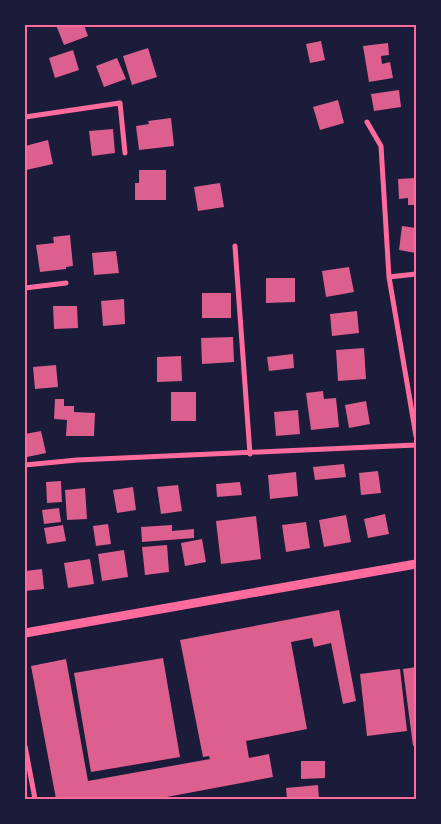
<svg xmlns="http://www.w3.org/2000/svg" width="441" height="824" font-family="Figtree,sans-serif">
  <rect width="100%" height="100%" fill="#1b1b3a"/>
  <path fill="#dd5f8e" d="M56,25H84L88,36L64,45Z
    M321,41L325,60L310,63L306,44Z
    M388,43L389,55L381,56L382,64L390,62L393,78L369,82L363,46Z
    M148,48L157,77L132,85L123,56Z
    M73,50L79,70L55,78L49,58Z
    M117,58L126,79L104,87L96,66Z
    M399,90L401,107L374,111L371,94Z
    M338,100L344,123L320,130L313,107Z
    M171,118L174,146L139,150L136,126L149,124L148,121Z
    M113,129L115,153L92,156L89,131Z
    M48,140L53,164L26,170L25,146Z
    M139,170H166V200H135V183H139Z
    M416,178V205H408V198L399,199L398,179Z
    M220,183L224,207L198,211L194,187Z
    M402,226L416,228V253L399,250Z
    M70,235L73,266L66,267V269L40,272L36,245L54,243L53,237Z
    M116,251L119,273L94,275L92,253Z
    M349,267L354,292L326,297L322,271Z
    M266,278H295V302L266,303Z
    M202,293H231V318H202Z
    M124,299L125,324L103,326L101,301Z
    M53,306H77L78,328L54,329Z
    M357,311L359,333L332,336L330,314Z
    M233,337L234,362L202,364L201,338Z
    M364,348L366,379L338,381L336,350Z
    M293,354L294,368L269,371L267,357Z
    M181,356L182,381L157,382V357Z
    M56,365L58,387L35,389L33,367Z
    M323,391L324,399L336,398L339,427L311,430L306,393Z
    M171,392H196V421H171Z
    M55,399H64V406H74V412L95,413L94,436H66L67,420L54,419Z
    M366,401L370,424L349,428L345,405Z
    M298,410L300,434L276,436L274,412Z
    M41,431L46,453L27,457L25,434Z
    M344,464L346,477L315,480L313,467Z
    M378,471L381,493L361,495L359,473Z
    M296,472L298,496L270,499L268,475Z
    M61,481L62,502L47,503L46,482Z
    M240,482L242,495L217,497L216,484Z
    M178,485L182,511L161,514L157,487Z
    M133,487L136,510L117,513L113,490Z
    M85,488L87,519L67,520L65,490Z
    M59,508L61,522L44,524L42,510Z
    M385,514L389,534L368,538L364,519Z
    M346,515L351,542L324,547L319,520Z
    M256,516L261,559L221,564L216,521Z
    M306,522L310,548L286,552L282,525Z
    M108,524L111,544L96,546L93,526Z
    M63,525L66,541L47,544L44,528Z
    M172,525V531L194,529V538L142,542L141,527Z
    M202,539L206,562L185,566L181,543Z
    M167,545L169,572L145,575L142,547Z
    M124,550L128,577L102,581L98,554Z
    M90,559L94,584L68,588L64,563Z
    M42,569L44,589L25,591V571Z
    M339,610L356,701L343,704L331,643L314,647L312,638L291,642L307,729L246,741L249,758L269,754L273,777L156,799H56L31,666L66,659L88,781L210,759L209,756L203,757L180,640Z
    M163,658L180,757L91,772L74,673Z
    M416,667V745L413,746L403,669Z
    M400,669L407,731L367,736L360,674Z
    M301,761H325V778L301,779Z
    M318,785L319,799H287L286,788Z"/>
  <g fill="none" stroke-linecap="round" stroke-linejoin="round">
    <path stroke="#ff6b9d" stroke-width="5" d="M25,117L120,103L125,153
      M367,122L381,146L389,277L416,436
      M235,246L250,454
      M389,277L416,274
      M25,288L66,283
      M25,465L77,460L416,445
      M25,746L35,799"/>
    <path stroke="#ff6b9d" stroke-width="9" d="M25,633L416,564"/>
  </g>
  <rect width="441" height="824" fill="none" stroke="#1b1b3a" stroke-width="52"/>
  <rect x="26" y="26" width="389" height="772" fill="none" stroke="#ff6b9d" stroke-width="2"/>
</svg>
